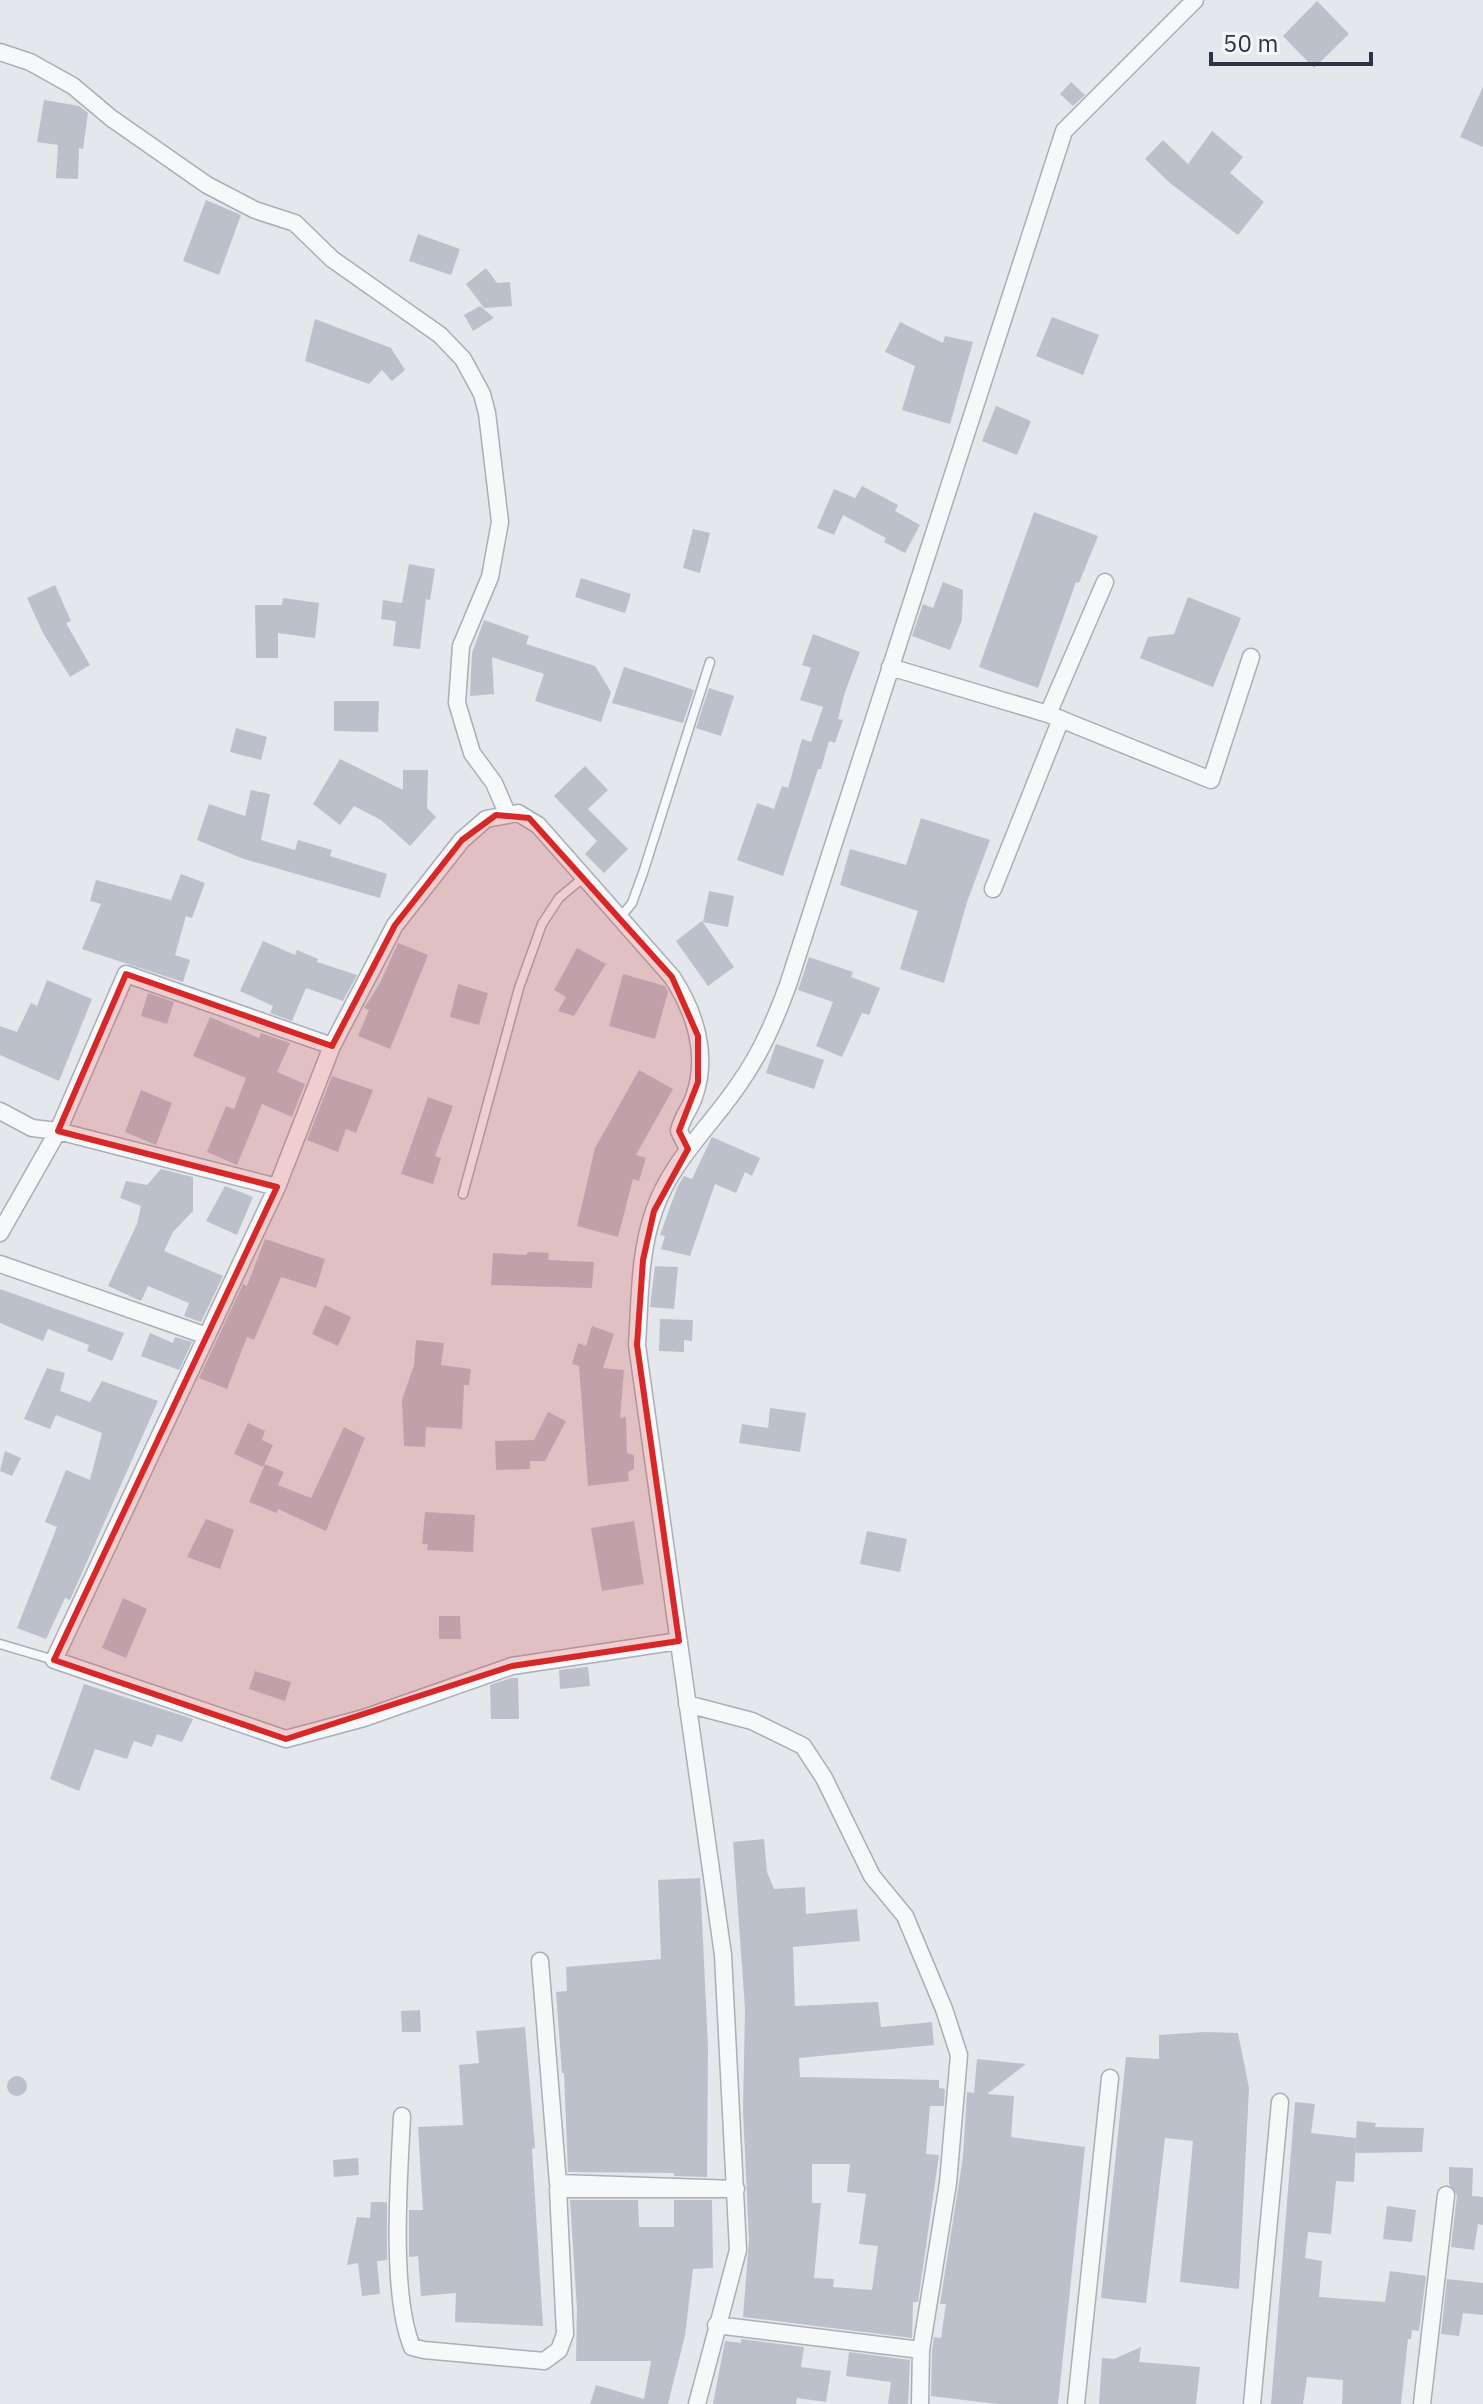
<svg xmlns="http://www.w3.org/2000/svg" width="1483" height="2404" font-family="'IBM Plex Sans',sans-serif">
  <rect width="100%" height="100%" fill="#e4e7ec"/>
  <path fill="#bbc0ca" fill-rule="evenodd" d="M1317,1L1349,34L1314,68L1283,36Z
    M1071,82L1085,95L1073,106L1060,94Z
    M1483,87V147L1460,137Z
    M44,100L79,106L88,113L83,149L79,148L78,179L56,178L58,145L37,142Z
    M1212,131L1243,157L1230,173L1264,202L1238,235L1170,183L1145,159L1163,140L1188,164Z
    M206,200L241,215L219,275L183,261Z
    M418,234L460,249L451,275L409,261Z
    M486,268L497,283L510,282L512,306L484,308L466,284Z
    M480,306L494,318L473,331L464,315Z
    M1052,317L1099,335L1083,375L1036,356Z
    M315,319L391,348L405,370L392,381L382,370L369,384L305,361Z
    M900,322L943,343L945,336L973,342L950,424L902,410L915,366L885,352Z
    M996,406L1031,421L1017,455L982,441Z
    M862,486L898,505L895,511L920,525L905,553L884,542L886,538L843,515L834,535L817,528L834,489L855,498Z
    M1034,512L1098,536L1079,583L1076,582L1038,688L979,667Z
    M693,529L710,533L700,573L683,568Z
    M409,564L435,569L430,600L426,599L420,649L393,646L396,621L381,619L383,600L402,603Z
    M581,578L631,594L625,613L575,597Z
    M943,582L963,590L962,620L950,650L912,636L923,604L933,608Z
    M55,585L71,621L66,623L90,665L70,677L43,633L27,598Z
    M1188,597L1241,618L1213,687L1140,658L1148,637L1174,634Z
    M283,598L319,603L315,638L278,633V658H256L255,605H282Z
    M484,620L529,636L526,644L595,666L611,692L601,722L535,701L544,674L492,657L494,694L470,696L472,653Z
    M813,634L860,652L845,692L838,719L843,720L835,743L829,741L821,769H818L783,876L737,860L757,803L774,809L782,786L788,788L802,739L811,742L823,707L800,700L811,668L802,665Z
    M624,667L694,690L683,723L612,703Z
    M709,688L734,696L721,736L696,728Z
    M334,701H379L378,732L334,731Z
    M236,728L267,737L261,760L230,752Z
    M340,759L403,790V770H428L427,808L436,817L410,846L381,820L354,806L340,825L313,804Z
    M585,766L608,790L588,809L628,849L604,873L585,854L597,841L554,796Z
    M251,790L270,794L261,840L295,850L298,840L332,850L330,856L387,874L380,898L244,859L197,840L209,804L245,816Z
    M921,818L990,840L967,902L944,983L900,969L918,911L840,885L850,849L906,865Z
    M181,874L205,883L192,918L186,916L175,955L190,960L183,982L82,949L101,904L90,901L96,880L171,900Z
    M709,891L734,896L728,927L703,922Z
    M702,921L734,967L708,986L676,941Z
    M263,941L295,955L297,950L318,959L317,962L357,975L343,1001L306,988L292,1021L270,1013L273,1006L240,991Z
    M398,943L428,955L390,1049L358,1036L369,1010L364,1008L380,983Z
    M577,948L606,964L574,1016L558,1011L566,997L554,990Z
    M809,957L853,972L851,977L880,988L869,1015L862,1013L842,1057L816,1046L833,1002L798,990Z
    M623,974L665,986L668,992L655,1039L609,1026Z
    M47,980L92,999L59,1081L0,1055V1026L17,1032L31,1003L37,1006Z
    M458,984L488,993L479,1025L450,1017Z
    M148,993L174,1002L167,1024L141,1016Z
    M210,1017L259,1038L261,1033L290,1043L277,1072L305,1084L292,1117L262,1104L237,1165L207,1152L226,1106L234,1109L246,1078L193,1056Z
    M776,1044L824,1060L814,1089L766,1073Z
    M639,1070L673,1089L636,1155L646,1158L639,1181L633,1179L618,1237L577,1226L595,1148Z
    M332,1076L373,1090L356,1133L346,1129L338,1152L307,1140Z
    M141,1090L172,1103L156,1145L125,1132Z
    M428,1097L453,1106L435,1156L441,1158L433,1184L401,1174Z
    M712,1137L760,1158L752,1176L745,1172L736,1193L715,1184L690,1256L661,1249L665,1236L660,1235L677,1188L684,1176L692,1179Z
    M161,1169L193,1177V1211L173,1232L164,1251L223,1276L201,1322L184,1316L189,1303L148,1286L141,1301L108,1286L137,1224L141,1206L120,1198L126,1181L147,1185Z
    M225,1186L253,1197L237,1235L206,1221Z
    M265,1239L325,1259L316,1288L281,1277L254,1340L247,1337L227,1389L199,1378L243,1284L247,1286Z
    M528,1252L549,1253L548,1260L594,1262L592,1288L491,1285L493,1253L526,1255Z
    M655,1266L678,1267L674,1309L650,1307Z
    M0,1289L124,1333L112,1361L87,1351L89,1345L48,1329L43,1341L0,1323Z
    M325,1305L351,1317L338,1346L312,1334Z
    M660,1319L693,1320L692,1341L684,1340V1352L659,1351Z
    M592,1326L614,1334L603,1368L624,1370L620,1418L626,1417L627,1453L634,1455V1469L628,1472L629,1481L588,1486L579,1366L572,1364L578,1343L586,1346Z
    M150,1333L173,1343L175,1337L192,1342L179,1370L141,1356Z
    M416,1340L444,1343L441,1365L471,1369L469,1385H464L462,1429L426,1427L425,1447L404,1446L402,1400L414,1365Z
    M47,1368L65,1373L60,1391L90,1402L102,1381L158,1401L70,1600L65,1598L46,1639L17,1628L57,1527L45,1522L66,1470L90,1480L102,1433L56,1415L50,1429L24,1419Z
    M770,1408L806,1413L800,1452L739,1443L742,1424L768,1428Z
    M548,1412L566,1421L545,1461H530V1469L496,1470L495,1441L534,1440Z
    M248,1423L265,1431L262,1440L273,1445L263,1467L234,1454Z
    M344,1427L365,1438L326,1531L278,1509L277,1513L249,1502L265,1464L284,1472L278,1485L311,1498Z
    M5,1451L21,1458L12,1476L0,1471Z
    M425,1512L475,1515L473,1552L427,1550L428,1544H422Z
    M206,1519L234,1530L220,1569L187,1557Z
    M634,1521L644,1584L602,1591L591,1528Z
    M867,1531L907,1539L900,1572L860,1564Z
    M123,1598L147,1609L126,1658L102,1648Z
    M439,1616H460L461,1639H439Z
    M588,1667L590,1686L560,1689L559,1670Z
    M255,1671L291,1682L285,1701L249,1689Z
    M511,1678H518L519,1719H491L490,1685Z
    M84,1684L193,1719L182,1742L157,1734L152,1747L134,1741L127,1759L95,1749L79,1791L50,1779Z
    M764,1839L767,1872L774,1889L805,1887L806,1914L857,1909L860,1941L793,1947L795,2006L878,2002L881,2027L932,2022L934,2045L799,2058L800,2077L939,2080V2088L945,2089L944,2106H930L926,2154L939,2155L918,2302H913L912,2338L743,2317L749,2240L743,2110L745,2008L733,1842ZM812,2164H850L847,2192L866,2194L859,2244L878,2246L872,2290L833,2287L834,2279L814,2278L821,2203H812Z
    M700,1878L708,2047L707,2177L674,2176V2173L568,2172L564,2073H562L556,1992L567,1991L566,1967L661,1959L658,1880Z
    M420,2010L421,2032H402L401,2011Z
    M525,2027L535,2148L532,2149L543,2326L455,2322L456,2293L421,2296L418,2256L409,2257V2210H423L418,2127L463,2125L459,2065L479,2063L476,2031Z
    M1205,2032L1238,2033L1249,2088L1239,2289L1180,2282L1193,2141L1165,2138L1146,2303L1101,2298L1126,2057L1159,2059V2035Z
    M977,2059L1026,2064L987,2094L1014,2096L1011,2137L1085,2147L1058,2404H997L931,2396L932,2351L934,2337L941,2338L946,2304H940L963,2157L967,2092L974,2093Z
    M7 2086a10 10 0 1 1 20 0a10 10 0 1 1-20 0Z
    M1295,2102L1315,2104L1311,2133L1356,2138L1354,2182L1336,2181L1331,2234L1308,2232L1305,2258L1322,2261L1319,2297L1385,2302L1390,2271L1426,2276L1419,2331L1412,2330L1411,2339H1408L1401,2404H1342L1343,2380L1307,2377L1303,2404H1271Z
    M1357,2121L1376,2123L1375,2127L1424,2128L1422,2152L1355,2153Z
    M358,2158L359,2175L334,2177L333,2160Z
    M1449,2167L1473,2168L1472,2196L1483,2197V2225L1478,2224L1474,2250L1451,2247L1457,2195L1449,2184Z
    M570,2200H638L639,2227H674V2200H712L713,2268L693,2269L685,2335L668,2404H590L596,2385L644,2399L651,2361H576L577,2309Z
    M371,2202H387V2260L377,2261L380,2294L362,2296L358,2263L347,2265L357,2217L370,2218Z
    M1387,2206L1416,2210L1412,2242L1383,2239Z
    M1447,2279L1483,2283V2315L1463,2313L1459,2336L1441,2334Z
    M741,2339L804,2347L801,2367L831,2371L826,2402L797,2398L796,2404H713L725,2341L741,2343Z
    M1141,2347L1139,2362L1200,2367L1196,2404H1099L1102,2358L1114,2359Z
    M849,2352L910,2360L908,2404H888L891,2382L846,2376Z"/>
  <g fill="none" stroke-linecap="round" stroke-linejoin="round">
    <g stroke="#a9aeb7" stroke-width="11">
      <path id="lane" d="M620,918L632,903L643,873L710,662
        M463,1194L519,988L542,924L559,898L584,877
        M0,1644L54,1660"/>
    </g>
    <g stroke="#a9aeb7" stroke-width="19">
      <path id="street" d="M0,52L30,62L73,86L111,118L207,185L255,210L295,223L332,259L440,335L463,359L482,394L487,413L500,522L490,577L461,646L457,703L472,753L494,783L507,813
        M890,667L1048,714L1211,780L1251,657
        M1048,714L1105,582
        M993,889L1061,719
        M0,1111L32,1128L58,1131L277,1187
        M0,1233L58,1131L126,974L332,1046
        M0,1264L207,1336
        M679,1641L512,1666L364,1718L286,1739L54,1660L277,1187L332,1046L395,925L462,840L486,819L518,813L538,825L672,977C695,1012 709,1055 694,1097C690,1109 681,1119 679,1131L688,1149
        M687,1704L752,1721L803,1746L824,1778L872,1876L905,1916L944,2009L959,2055L948,2183L921,2350L920,2404
        M402,2116C399,2177 390,2293 412,2347L424,2350L544,2361L559,2350L565,2334L558,2189H736L558,2183L540,1961
        M716,2325L921,2350
        M697,2404L738,2250L723,1955L637,1345C640,1300 639,1253 654,1211C671,1161 710,1127 739,1084C761,1053 775,1020 788,985L1064,131L1195,0
        M1076,2404L1110,2078
        M1252,2404L1280,2102
        M1422,2404L1446,2195"/>
    </g>
    <use href="#lane" stroke="#f7f8fa" stroke-width="8"/>
    <use href="#street" stroke="#f7f8fa" stroke-width="16"/>
  </g>
  <path fill="#d62828" fill-opacity="0.2" stroke="#d62828" stroke-width="6" stroke-linejoin="round" d="M496,815L529,818L672,977L698,1036V1082L679,1131L688,1149L654,1211L643,1260L637,1345L679,1641L512,1666L286,1739L54,1660L277,1187L58,1131L126,974L332,1046L395,925L462,840Z"/>
  <path d="M1211 52v12h160v-12" fill="none" stroke="#2b3445" stroke-width="4"/>
  <text x="1223" y="52" font-size="24" fill="#2b3445" stroke="#f4f6f9" stroke-width="6" paint-order="stroke">50 m</text>
</svg>
